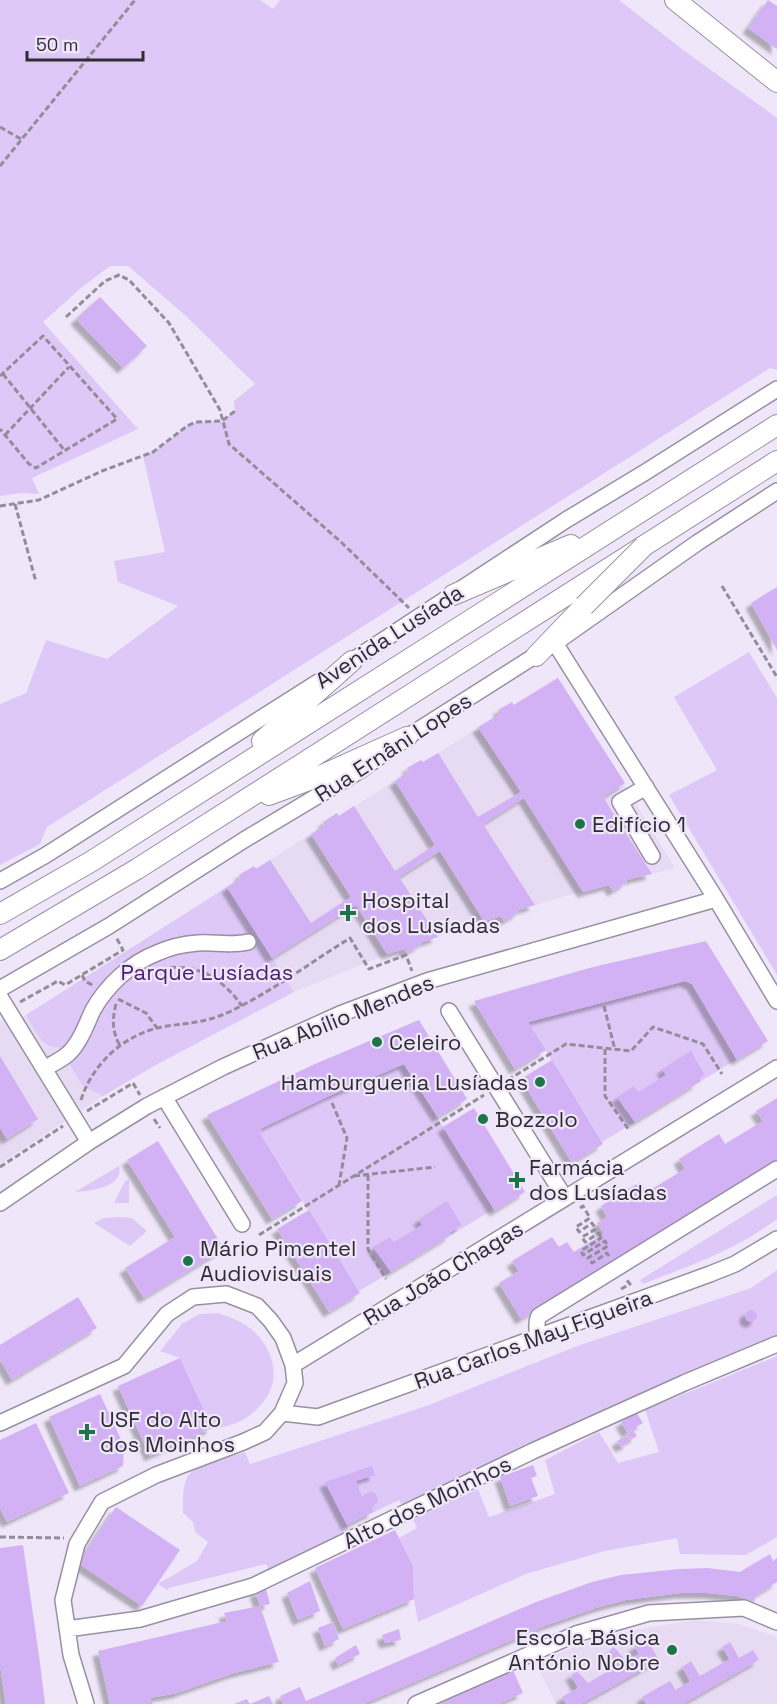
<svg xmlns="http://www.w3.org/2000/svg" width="777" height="1704" font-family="'Space Grotesk',sans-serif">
  <defs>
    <filter id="shadow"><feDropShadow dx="-5.5" dy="5.5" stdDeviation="1.5" flood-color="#0004"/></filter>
  </defs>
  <rect width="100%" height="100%" fill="#efe7f9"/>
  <path fill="#e6dbf3" d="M558,677L675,868L576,893L482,921L383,956L294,992L126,1081L0,1164V1021L26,1015Z
    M694,1620L739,1624L777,1637V1704H556L536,1663L601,1636Z"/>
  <path fill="#dec8f7" d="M0,0H260L273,9L280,0H619L682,49L777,118V370L770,368L47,827L40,844L0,865V704L26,693L46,640L107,659L178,606L118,582L114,561L165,552L143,456L161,447L187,426L196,422L222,421L235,411L234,401L255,384L186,316L128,266H110L81,288L43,322L138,429L32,478L39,494L21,493L0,496Z
    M749,652L777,698V975L669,795L717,770L674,697Z
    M227,887L294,992L161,1062L103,1096L82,1085L59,1047C42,1050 34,1028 26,1015Z
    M685,981L692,984L737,1059L698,1083L696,1081L705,1075L691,1052L663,1068L666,1075L638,1092L634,1087L618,1096L625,1110L627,1109L635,1122L602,1142L528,1022Z
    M404,1064L494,1209L451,1235L449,1233L462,1225L447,1202L419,1219L422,1225L394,1242L390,1237L374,1247L391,1272L359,1291L260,1133L262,1128L329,1096Z
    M119,1166C124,1187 92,1191 75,1192Z
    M129,1180V1203H114L125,1181Z
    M777,1195V1219C737,1249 689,1266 643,1284L640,1280Z
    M118,1217L132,1218L147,1231L130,1246L94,1223L103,1218Z
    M777,1270V1336L465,1476L405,1509L399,1500L347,1525L350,1534L271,1573L266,1564L169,1588L167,1590L158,1584L197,1561L208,1542L195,1532L193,1522L183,1513C183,1501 182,1486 188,1476C194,1465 232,1456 245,1452L250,1464L429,1405L580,1345L751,1288Z
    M218,1313C230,1317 241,1321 251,1329C277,1351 283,1385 257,1409C245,1421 229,1428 212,1428L180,1358L160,1351L182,1324L199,1314Z
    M777,1356V1537L746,1555L680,1554L677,1538L605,1551L526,1574L418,1622L414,1599L413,1566L399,1538L417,1528L413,1519L478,1489L489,1517L555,1494L545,1460L599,1432L618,1463L659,1452L645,1410Z"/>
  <path fill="#d2b2f5" filter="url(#shadow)" d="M768,0L777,6V49L748,28Z
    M100,297L147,346L123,368L76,319Z
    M777,587V650L751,603Z
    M558,678L625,783L603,797L652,874L626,880L627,882L613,891L609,885L583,892L524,798L483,824L535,905L518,910L519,912L504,921L501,916L484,921L440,851L399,877L438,937L420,943L421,944L407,953L404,949L387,954L356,905L272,958L227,887L241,878L239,875L254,866L256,869L270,860L311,923L351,897L311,834L325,825L323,822L337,813L339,816L354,806L395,871L435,845L395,781L409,771L407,768L421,760L423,762L438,753L478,817L521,792L478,727L500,714L498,710L512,702L514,705Z
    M706,941L768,1041L737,1060L692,984L685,981L528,1022L546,1050L515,1069L474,1001L593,967Z
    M419,1020L467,1099L438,1117L404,1064L329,1096L262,1128L260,1133L302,1201L272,1219L207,1115L315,1064Z
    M691,1051L705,1075L696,1081L698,1083L635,1122L617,1097L634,1086L638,1092L666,1075L662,1069Z
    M0,1056L38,1119L7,1139L0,1128Z
    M552,1060L603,1144L572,1163L521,1079Z
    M777,1098V1162L521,1319L499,1283L519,1271L512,1261L552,1237L559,1247L567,1242L574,1252L600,1236L604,1234L597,1223L607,1217L601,1206L640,1182L647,1192L685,1169L679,1159L719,1134L725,1144L763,1121L756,1111Z
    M474,1108L525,1192L495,1211L443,1127Z
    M158,1141L224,1249L144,1298L125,1268L175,1237L127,1160Z
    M447,1201L462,1225L449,1233L451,1235L391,1272L373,1247L390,1237L394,1242L422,1225L419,1219Z
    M309,1210L360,1293L329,1312L277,1229Z
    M78,1297L97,1328L12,1380L0,1360V1345Z
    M745 1316a6 6 0 1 1 12 0a6 6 0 1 1-12 0Z
    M180,1358L212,1428L150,1456L118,1386Z
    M100,1394L124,1446L123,1466L80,1486L49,1417Z
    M636,1412L643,1423L627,1432L621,1422Z
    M36,1423L69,1493L7,1522L0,1508V1440Z
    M633,1430L637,1436L630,1440L627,1434Z
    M625,1436L629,1443L621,1447L617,1441Z
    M533,1465L537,1476L531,1478L538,1496L510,1506L500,1477Z
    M372,1466L375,1475L356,1481L362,1497L365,1494L372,1492L376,1494L378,1502L372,1507L373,1512L347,1525L325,1482Z
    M116,1507L180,1550L142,1606L78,1563Z
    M395,1530L413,1566L414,1599L343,1629L315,1568Z
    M23,1545L39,1656L45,1704H6L5,1699L0,1664V1548Z
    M770,1554L773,1561L777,1558V1582L756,1595L754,1602L737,1596L708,1593H680L626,1600L599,1607L547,1625L363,1704H283L280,1696L300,1687L306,1701L536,1602L592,1582L621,1575L679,1569L708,1568L740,1572Z
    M310,1581L320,1611L298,1620L287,1593Z
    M266,1589L270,1604L260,1606L279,1662L234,1673L177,1693L150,1698L153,1704H110L98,1651L227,1621L224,1613L260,1606L255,1591Z
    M333,1622L339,1639L325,1646L318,1628Z
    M399,1629L401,1640L385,1643L382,1635Z
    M647,1639L659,1660L581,1704H566L562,1697L578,1688L571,1675L577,1671L588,1683L617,1666L609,1651L614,1647L626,1661L639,1654L634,1646Z
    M730,1642L739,1658L753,1650L759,1660L683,1704H646L642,1697L670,1681L676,1690L690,1681L682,1667L691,1661L700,1676L730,1659L722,1647Z
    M356,1645L360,1654L338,1665L335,1658Z
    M513,1670L523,1693L499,1704H437Z
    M269,1696L273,1704H234L247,1699L250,1704Z"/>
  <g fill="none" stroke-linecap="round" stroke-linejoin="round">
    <g stroke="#9890a1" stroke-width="18">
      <path id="minor" d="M555,643L716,899L777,1001
        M344,666L566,520L644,473L777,389
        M646,787L620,802L652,856
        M0,881L46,855L318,682
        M0,989L109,926L244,840L361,770L407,737L555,643L697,543L777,491
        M0,997L89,1142
        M449,1011L560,1190
        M44,1069C52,1064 61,1060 68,1054C80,1043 86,1025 93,1010C107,985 131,963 157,953C170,947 184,944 198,943C215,942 231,946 248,942
        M164,1097L242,1224
        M0,1203L89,1142L147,1106L223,1067L340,1014L427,981L716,899
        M537,1338C538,1331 535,1322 539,1316L777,1169
        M293,1365L777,1068
        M282,1413L318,1417L710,1274L735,1264L777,1239
        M0,1423L124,1366L167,1314L193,1297L226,1294L257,1306L271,1321L283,1338L293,1365L295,1383L282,1413L265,1432L243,1442L156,1475L102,1502L77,1544L63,1600L71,1655L86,1704
        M67,1629L140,1619L253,1586L533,1451L684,1383L777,1344
        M416,1704L576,1634L649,1613L744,1608L777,1622"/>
    </g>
    <g stroke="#9890a1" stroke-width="22">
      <path id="major" d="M675,0L777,82
        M453,595L571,545
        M536,656L584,606
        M262,741L352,661
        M269,795L320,776L407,737
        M0,914L92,861L777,425
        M0,950L137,869L777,461"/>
    </g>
    <path stroke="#938d9a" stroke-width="3" stroke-dasharray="6 3" stroke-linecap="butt" d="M0,127L21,139
      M0,166L135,0
      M66,317L105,281L119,275L129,280L169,323L220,410L229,444L341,542L409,608
      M3,374L65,451
      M0,376L43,336L117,419L36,468L29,464L0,429
      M5,435L69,367
      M15,504L36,582
      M0,506L39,500L102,471L153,452L187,426L196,422L222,421L235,411
      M722,586L777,677
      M161,969C197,962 222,978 242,1006
      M82,975L85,981L94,986
      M118,999L146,1013L157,1028
      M20,1002L58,981L65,985L123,950L116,937
      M116,1004C112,1020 112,1031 120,1046
      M604,1006L615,1050
      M605,1049V1096L629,1130
      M508,1080L566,1044L631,1051L653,1027L703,1044L722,1074
      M81,1100C93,1062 127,1032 167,1026C189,1023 208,1022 229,1012C271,992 310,963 350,938L369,969L406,955L412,971
      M332,1103L347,1138L339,1185
      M87,1111L133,1083L140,1095
      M154,1119L160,1128
      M0,1167L63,1126
      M368,1175V1249L386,1279
      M354,1176L435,1167
      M580,1208L583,1206L590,1218L576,1227L579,1232L592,1223L596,1229L582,1237L585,1242L599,1233L600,1236
      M259,1235L484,1095
      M600,1236L601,1238L581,1251L583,1255L605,1241L608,1246L588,1258L592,1263L607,1253L609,1256
      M621,1289L630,1284L626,1279
      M0,1537L64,1538"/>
    <use href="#minor" stroke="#fff" stroke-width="15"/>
    <use href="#major" stroke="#fff" stroke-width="20"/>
    <g stroke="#9890a1" stroke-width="22" stroke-linecap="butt">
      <path id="major-bridge" d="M584,606L644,546"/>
    </g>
    <use href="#major-bridge" stroke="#fff" stroke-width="20"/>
  </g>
  <g fill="#1d7447" stroke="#efe7f9" stroke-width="2">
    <circle cx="580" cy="824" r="6"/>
    <path d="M345 904h6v6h6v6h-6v6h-6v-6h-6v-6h6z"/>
    <circle cx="377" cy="1042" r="6"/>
    <circle cx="540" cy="1082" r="6"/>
    <circle cx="483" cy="1119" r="6"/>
    <path d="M514 1171h6v6h6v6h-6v6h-6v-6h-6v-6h6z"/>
    <circle cx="188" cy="1261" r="6"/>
    <path d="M84 1423h6v6h6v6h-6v6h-6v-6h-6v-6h6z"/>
    <circle cx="672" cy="1650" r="6"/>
  </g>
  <g text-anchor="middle" stroke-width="4.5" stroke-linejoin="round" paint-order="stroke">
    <g font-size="22" fill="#2e2b32" stroke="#efe7f9">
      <text transform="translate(389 636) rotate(-33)" y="8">Avenida Lusíada</text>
      <text transform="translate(393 747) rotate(-33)" y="8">Rua Ernâni Lopes</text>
      <text transform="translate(343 1017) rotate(-22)" y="8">Rua Abílio Mendes</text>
      <text transform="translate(443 1273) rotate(-31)" y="8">Rua João Chagas</text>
      <text transform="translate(533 1339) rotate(-20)" y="8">Rua Carlos May Figueira</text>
      <text transform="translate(427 1502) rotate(-26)" y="8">Alto dos Moinhos</text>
    </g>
    <g font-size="22" fill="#2e2b32" stroke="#efe7f9" text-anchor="start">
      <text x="592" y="832">Edifício 1</text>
      <text x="362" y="908">Hospital<tspan x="362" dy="25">dos Lusíadas</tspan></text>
      <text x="389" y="1050">Celeiro</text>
      <text x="528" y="1090" text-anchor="end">Hamburgueria Lusíadas</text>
      <text x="495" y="1127">Bozzolo</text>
      <text x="529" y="1175">Farmácia<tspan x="529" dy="25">dos Lusíadas</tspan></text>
      <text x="200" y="1256">Mário Pimentel<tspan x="200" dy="25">Audiovisuais</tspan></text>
      <text x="100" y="1427">USF do Alto<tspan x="100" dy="25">dos Moinhos</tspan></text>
      <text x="660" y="1645" text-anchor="end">Escola Básica<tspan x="660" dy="25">António Nobre</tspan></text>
    </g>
    <g font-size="22" fill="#491f6c" stroke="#efe7f9">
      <text x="207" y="980">Parque Lusíadas</text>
    </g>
  </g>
  <path d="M27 51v9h116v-9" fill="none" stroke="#2e2b32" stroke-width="3"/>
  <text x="36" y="51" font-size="18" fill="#2e2b32" stroke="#efe7f9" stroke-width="4.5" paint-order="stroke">50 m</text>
</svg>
